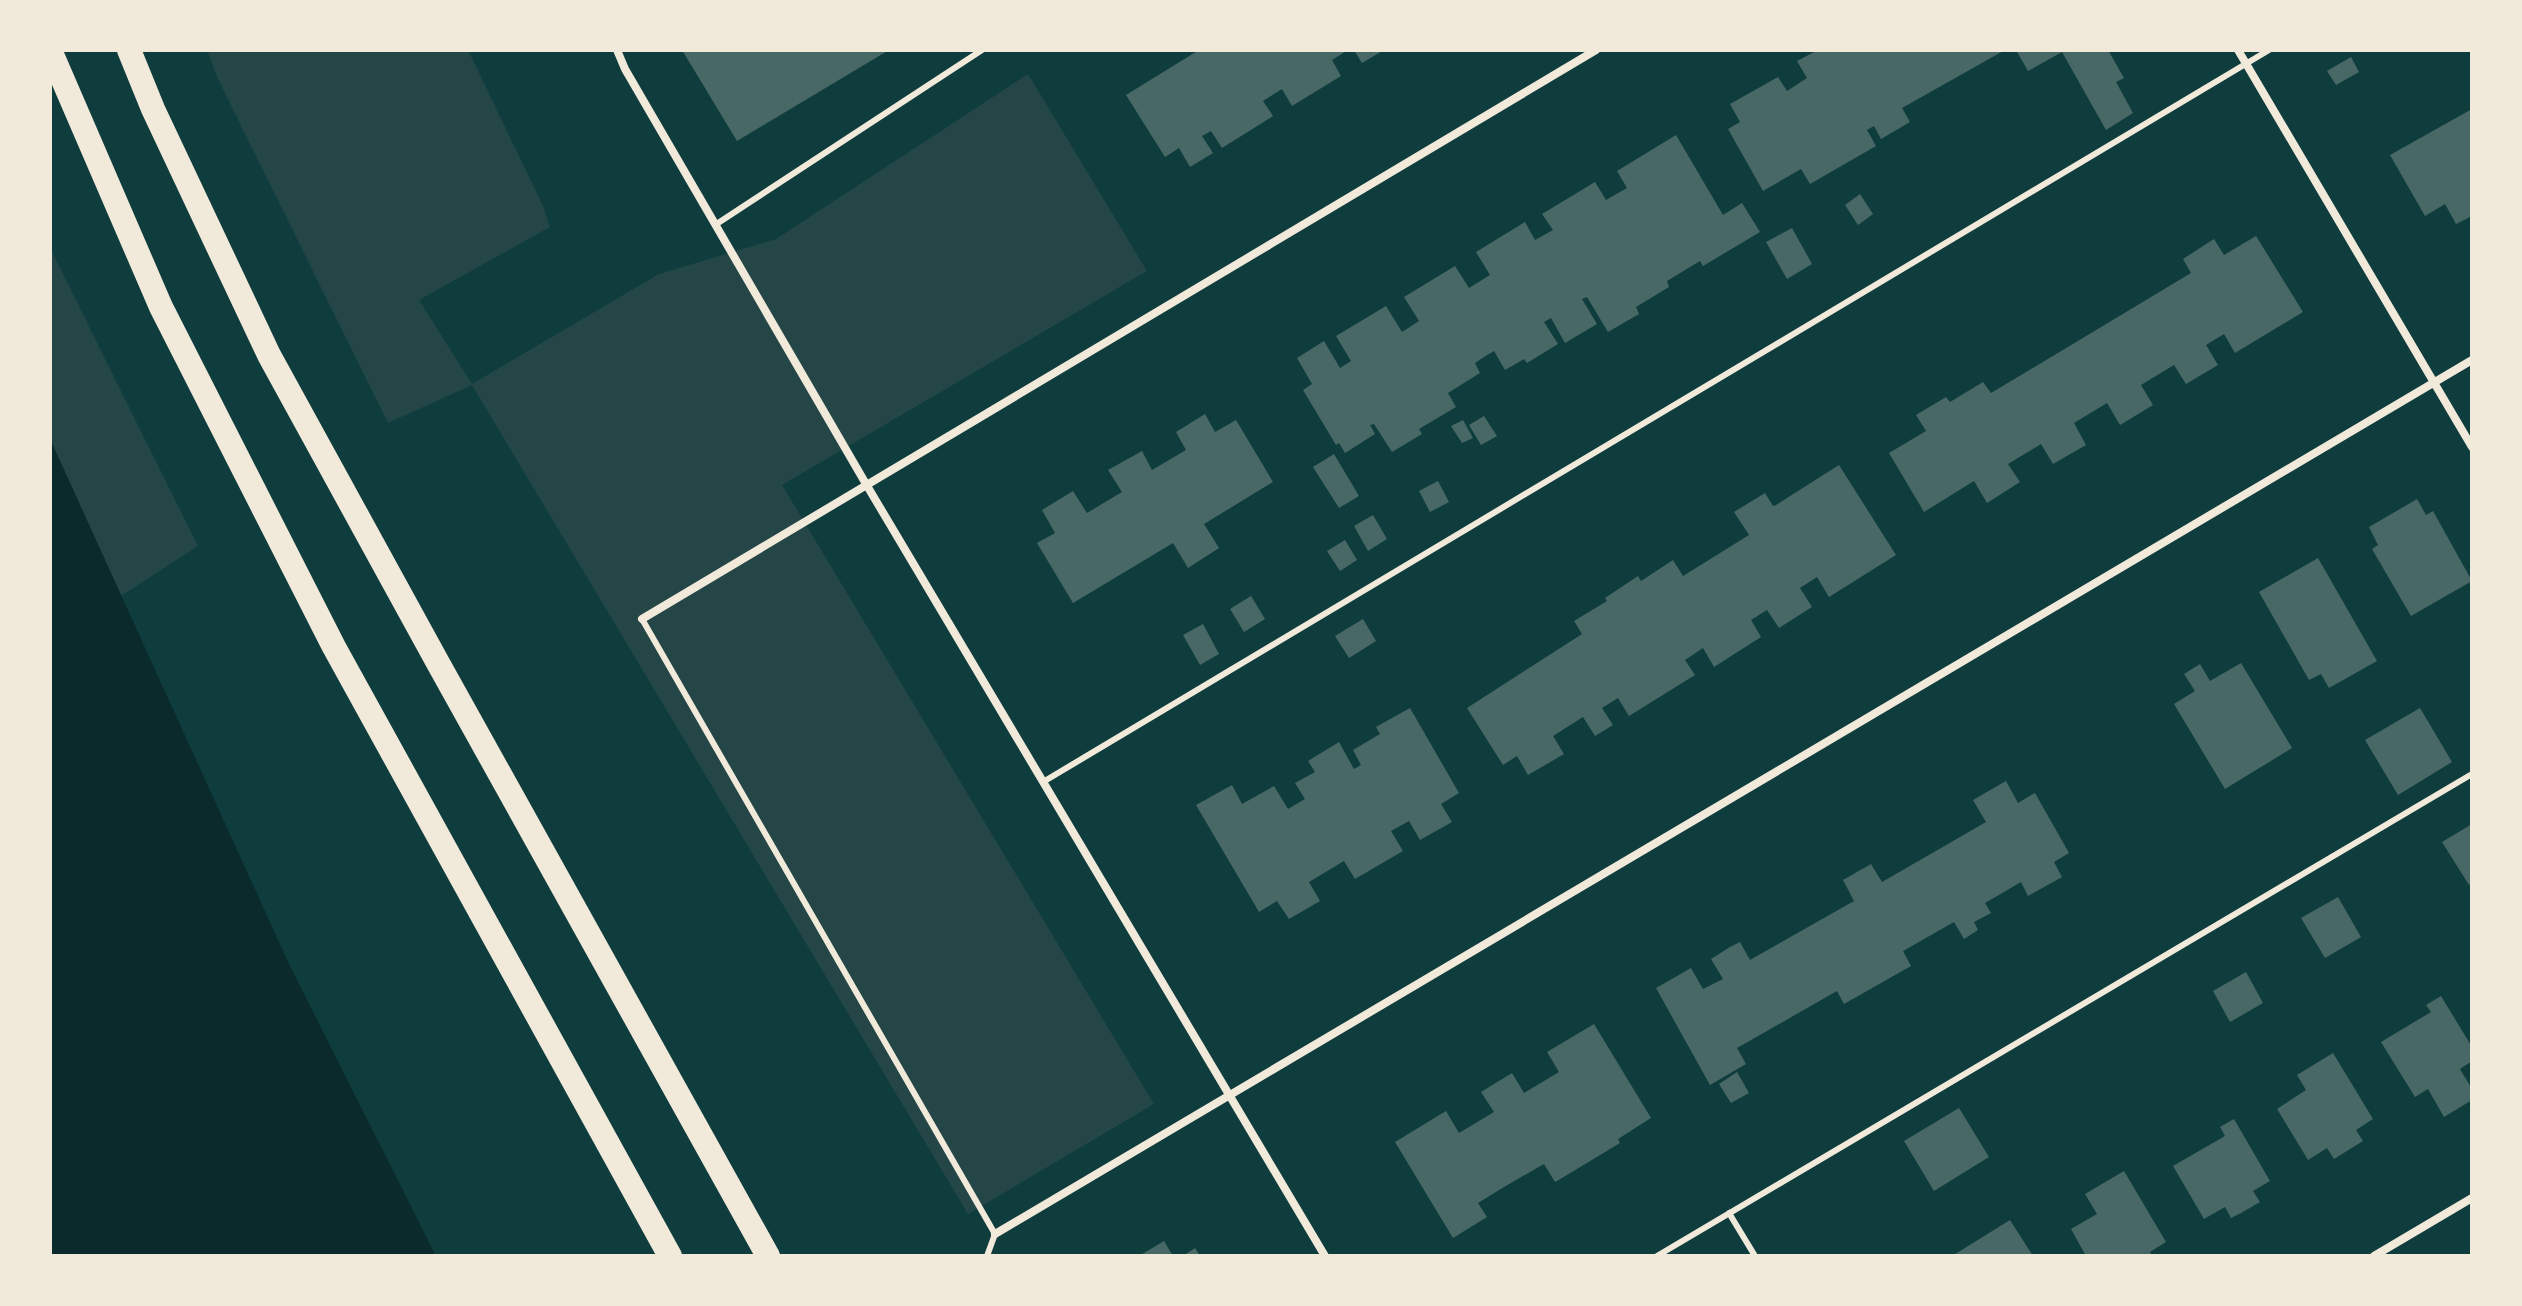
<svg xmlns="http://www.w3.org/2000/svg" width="2522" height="1306" font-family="Helvetica,sans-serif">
  <rect width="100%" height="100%" fill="#0f3d3e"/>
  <path fill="#244646" d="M207,50H468L543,206L550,227L419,300L472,384L659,274L776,239L1028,74L1147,271L782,485L1154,1104L968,1214L472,385L388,423L217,77Z
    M50,248L198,546L121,596L50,439Z"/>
  <path fill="#0a2a2b" d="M50,439L289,964L436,1256H50Z"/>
  <path fill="#486865" d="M682,50H889L737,141Z
    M1199,50H1348L1332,60L1341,76L1292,106L1282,89L1263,101L1273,116L1222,148L1211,131L1202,136L1213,153L1190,167L1179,148L1165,157L1126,95Z
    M1354,50H1384L1362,63Z
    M1818,50H2005L1902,108L1910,122L1881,139L1874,126L1867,130L1876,146L1810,184L1801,169L1763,191L1728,129L1740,122L1730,104L1778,77L1787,91L1807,78L1797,61Z
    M2016,50H2108L2124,78L2116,82L2133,113L2106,130L2062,52L2028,71Z
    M2351,57L2359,72L2336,85L2327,71Z
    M2472,109V216L2456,224L2445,204L2425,216L2390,155Z
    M1676,135L1723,215L1742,203L1760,232L1703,266L1700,261L1667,281L1669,287L1636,307L1639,314L1608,332L1587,297L1582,299L1597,324L1565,343L1551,318L1544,322L1558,344L1527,363L1524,359L1505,370L1494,351L1484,357L1475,363L1480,373L1448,393L1456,407L1419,429L1422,434L1392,452L1374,424L1370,425L1375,434L1345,453L1339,443L1336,445L1303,390L1312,384L1297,358L1324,341L1340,368L1351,361L1336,336L1386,306L1402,332L1419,321L1404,297L1455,266L1469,288L1490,275L1476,252L1525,222L1535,240L1553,230L1542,214L1595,182L1606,200L1627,188L1617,171Z
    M1860,194L1873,214L1858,225L1845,205Z
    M1792,228L1812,264L1787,279L1766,242Z
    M2256,236L2303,312L2235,353L2224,334L2206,345L2218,365L2186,384L2174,365L2141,385L2153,405L2120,425L2107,403L2074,423L2086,445L2053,464L2041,444L2008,464L2020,482L1987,503L1974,481L1924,512L1889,453L1926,431L1916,415L1946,397L1950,402L1983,382L1991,393L2191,273L2183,259L2214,239L2224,255Z
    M1205,414L1215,432L1236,420L1273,482L1204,524L1219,548L1188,568L1173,543L1073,603L1037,543L1055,533L1042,510L1073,491L1087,513L1122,492L1108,470L1142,451L1152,470L1186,450L1176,432Z
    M1484,416L1497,436L1481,445L1469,425Z
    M1463,420L1473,438L1462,443L1451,426Z
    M1334,454L1359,496L1339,508L1313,467Z
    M1839,465L1896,555L1829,597L1817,577L1800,588L1812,607L1779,628L1767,610L1751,620L1761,637L1714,667L1703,648L1685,660L1695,675L1629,716L1618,698L1602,708L1613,725L1595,736L1583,717L1553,736L1564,754L1528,775L1517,756L1503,765L1467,708L1582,634L1574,621L1607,601L1605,598L1638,576L1641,581L1673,560L1683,576L1749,535L1734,512L1765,493L1773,506L1776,505Z
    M1438,481L1449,502L1430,512L1419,491Z
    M2417,499L2426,515L2433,511L2472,581L2411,616L2372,549L2378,545L2369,527Z
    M1373,515L1387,539L1368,551L1354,526Z
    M1345,540L1357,560L1340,571L1327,551Z
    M2318,558L2377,661L2329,688L2321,674L2309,680L2259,592Z
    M1251,596L1265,619L1244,632L1230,609Z
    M1363,619L1376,641L1349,658L1335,636Z
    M1203,624L1219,654L1200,665L1183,635Z
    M2241,663L2292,748L2225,789L2174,704L2195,691L2184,674L2200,664L2210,681Z
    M1410,708L1459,793L1441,804L1452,822L1420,840L1409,821L1391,831L1403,851L1355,879L1344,861L1309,882L1320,901L1289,919L1277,901L1259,912L1196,805L1232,785L1242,804L1274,786L1288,809L1305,799L1295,783L1315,772L1308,761L1339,742L1354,769L1361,765L1353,750L1380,734L1376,727Z
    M2420,708L2452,762L2398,795L2365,740Z
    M2006,781L2018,803L2035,793L2069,853L2054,862L2062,877L2028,896L2021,882L1985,903L1991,913L1974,922L1978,930L1964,939L1954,922L1903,951L1911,966L1844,1004L1837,991L1737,1048L1746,1064L1710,1085L1656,988L1691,968L1703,989L1723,979L1711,959L1730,947L1740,942L1750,960L1854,901L1843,880L1871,864L1882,882L1986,822L1973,800Z
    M2472,824V883L2469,885L2442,842Z
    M2338,897L2361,937L2325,958L2301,918Z
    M2246,972L2263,1003L2230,1022L2213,991Z
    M2441,996L2472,1047V1061L2460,1069L2472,1089V1100L2444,1117L2428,1089L2415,1097L2381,1042L2431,1012L2426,1005Z
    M1594,1024L1651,1118L1618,1139L1620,1143L1557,1181L1555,1182L1544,1164L1504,1187L1478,1203L1487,1217L1453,1238L1395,1142L1446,1111L1459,1133L1494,1112L1481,1092L1512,1073L1524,1093L1559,1072L1547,1052Z
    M2333,1053L2373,1119L2356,1130L2363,1141L2334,1159L2327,1148L2308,1160L2277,1109L2306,1090L2297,1075Z
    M1737,1072L1749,1093L1731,1103L1719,1084Z
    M1959,1108L1989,1157L1934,1191L1904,1141Z
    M2234,1119L2270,1181L2253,1191L2260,1202L2241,1213L2231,1218L2225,1207L2204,1219L2173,1166L2225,1136L2220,1127Z
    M2124,1171L2166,1242L2150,1252L2152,1256H2086L2071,1229L2097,1214L2085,1194Z
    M2010,1220L2033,1256H1952Z
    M1164,1241L1173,1256H1139Z
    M1195,1248L1200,1256H1183Z"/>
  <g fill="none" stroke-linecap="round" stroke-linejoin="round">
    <path stroke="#f1e9da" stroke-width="6" d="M715,225L982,50
      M642,619L995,1234L987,1256
      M1043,782L2269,50
      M1729,1213L1755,1256
      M1657,1256L2472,774"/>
    <path stroke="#f1e9da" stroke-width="8" d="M617,50L625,69L866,484L1325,1256
      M2238,50L2472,447
      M642,619L1596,50
      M995,1234L2472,360
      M2374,1256L2472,1198"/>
    <path stroke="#f1e9da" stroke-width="24" d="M50,50L161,307L334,647L670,1256
      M129,50L153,109L269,355L438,663L768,1256"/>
  </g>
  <rect width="2522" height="1306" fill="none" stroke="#f1e9da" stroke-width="104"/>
</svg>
